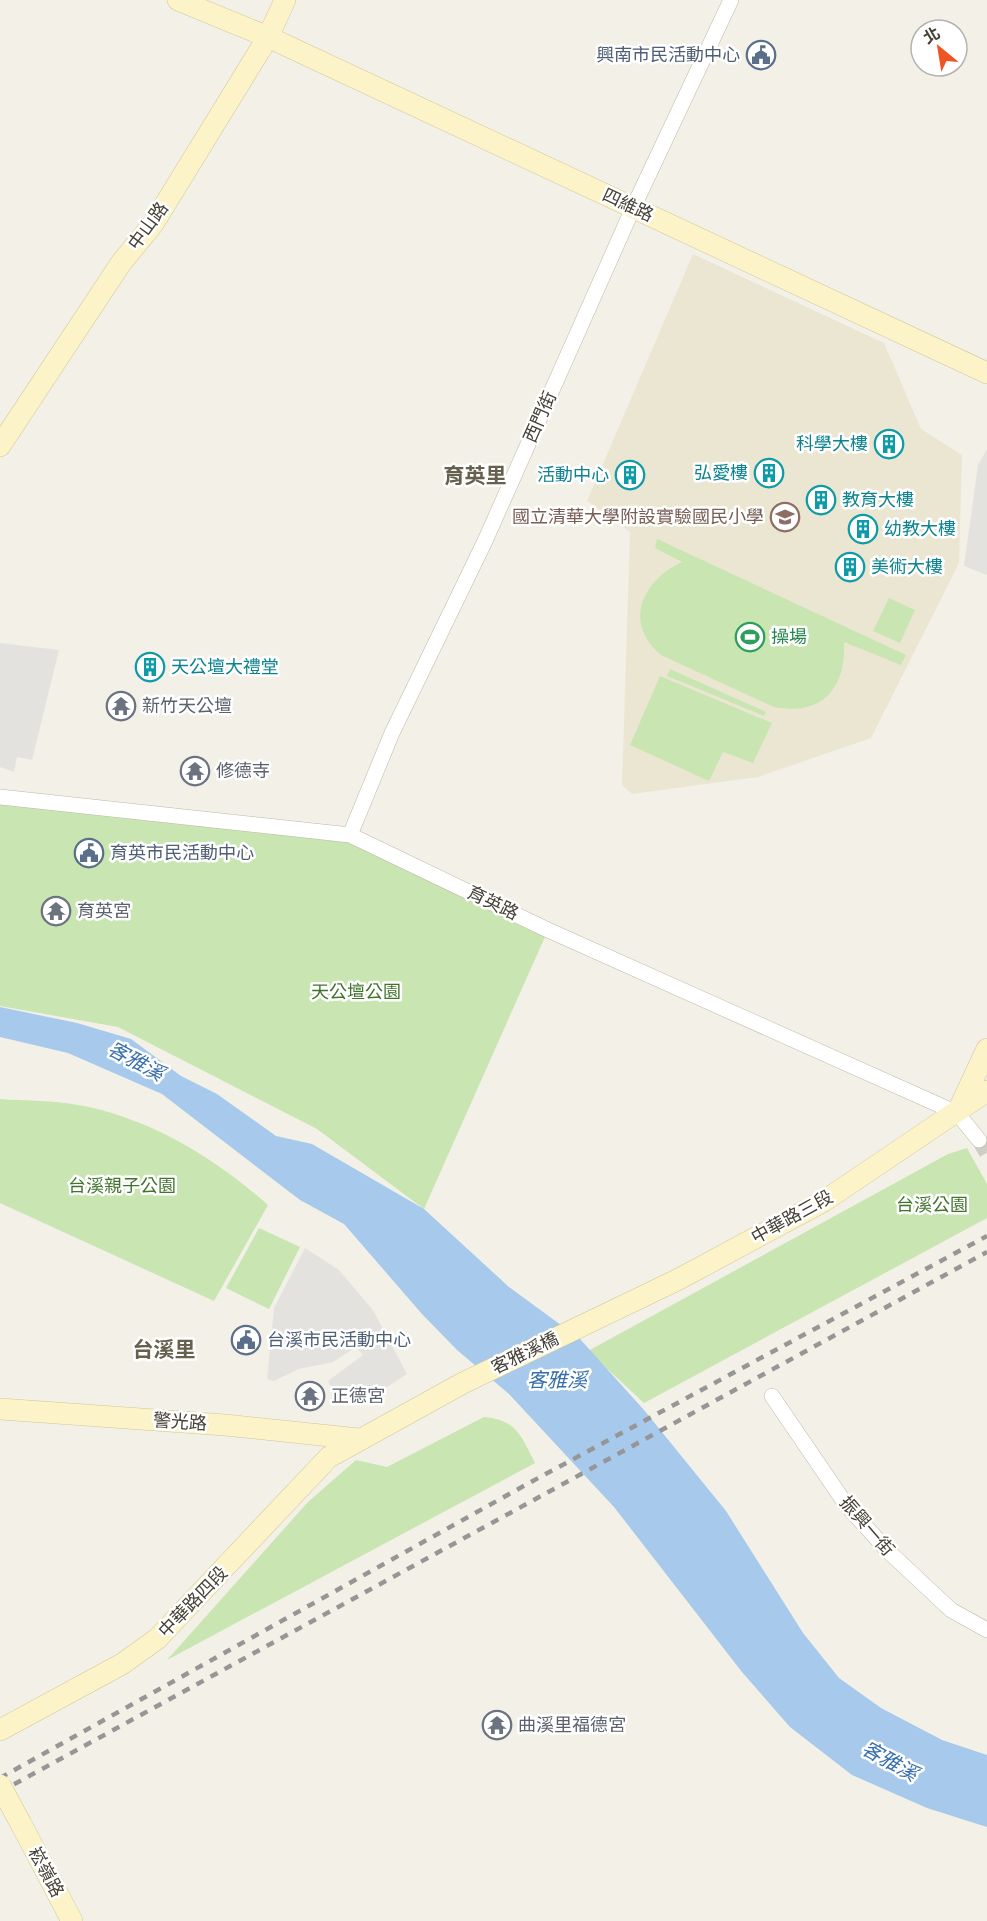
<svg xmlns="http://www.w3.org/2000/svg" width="987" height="1921" font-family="'Varela Round','Noto Sans TC',sans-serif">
  <rect width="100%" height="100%" fill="#f3f0e7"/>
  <path fill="#ebe6d2" d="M693,254L884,343L921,429L962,455L959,563L871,738L758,777L632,794L622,785L630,532L587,501Z"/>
  <path fill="#c9e5b2" d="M657,539L906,655L901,665L844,642C846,688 823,716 774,707L661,655C622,622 643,580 682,562L655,548Z
    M889,598L915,610L900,643L873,631Z
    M670,669L766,712L764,716L667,676Z
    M660,676L772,723L753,763L723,752L709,781L630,745Z
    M0,801L350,835L548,930L424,1209L317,1129L118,1027L0,1006Z
    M0,1099C26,1101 53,1100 78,1105C148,1117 215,1158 268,1205L214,1301L0,1203Z
    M967,1148L987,1184V1218L644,1403L588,1351L948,1154Z
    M259,1228L300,1247L269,1309L226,1288Z
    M484,1417C517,1420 521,1436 535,1463L167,1660L308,1502L356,1460L387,1467Z"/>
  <path fill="#e4e2df" d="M987,449V575L964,566L978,465Z
    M0,643L59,650L32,760L17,757L14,772L0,767Z
    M305,1248L339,1270L373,1310L407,1374L378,1393L338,1400L328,1381L363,1355L356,1347L333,1362L299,1369L274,1381L267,1379L274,1308Z"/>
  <path fill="#a6c9ec" d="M0,1007L77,1023L131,1039L181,1076L217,1094L276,1136L312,1144L424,1209L509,1287L580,1339L644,1410L726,1511L803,1633L839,1678L881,1708L942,1740L987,1755V1827L927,1808L852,1775L790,1727L742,1672L614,1507L509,1394L457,1350L422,1314L344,1224L300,1200L162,1094L68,1053L0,1037Z"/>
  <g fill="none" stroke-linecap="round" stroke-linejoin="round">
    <path stroke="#d0cdc4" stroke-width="15" stroke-dasharray="15 8" stroke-linecap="butt" d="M979,1140L987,1154"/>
    <g stroke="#bdb9aa" stroke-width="16">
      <path id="street" d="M0,797L350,835L548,930L957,1113L979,1140
        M350,835L392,733L485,541L633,208L731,0
        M772,1396L847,1506L888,1551L951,1610L987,1630"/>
    </g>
    <g stroke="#d0c799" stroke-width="22">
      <path id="secondary" d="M178,0L268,37L987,373
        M0,446L121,263L153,224L268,37L285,0
        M959,1109L987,1049
        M0,1409L225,1425L359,1439
        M0,1730L122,1664L157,1639L329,1457L463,1383L679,1279L824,1201L987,1091
        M21,1824L72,1921"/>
    </g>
    <use href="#street" stroke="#fff" stroke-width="15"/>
    <use href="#secondary" stroke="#fcf4c8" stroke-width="21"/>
    <path stroke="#969696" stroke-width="4.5" stroke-dasharray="8 8" stroke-linecap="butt" d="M0,1778L529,1483L987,1236
      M0,1792L987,1252"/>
    <g stroke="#d0c799" stroke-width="22" stroke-linecap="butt">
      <path id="secondary-bridge" d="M0,1785L21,1824"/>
    </g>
    <use href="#secondary-bridge" stroke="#fcf4c8" stroke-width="21"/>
  </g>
  <defs>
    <g id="civic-ring" transform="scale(1.5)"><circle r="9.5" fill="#fff" stroke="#5c6f8a" stroke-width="1.5"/><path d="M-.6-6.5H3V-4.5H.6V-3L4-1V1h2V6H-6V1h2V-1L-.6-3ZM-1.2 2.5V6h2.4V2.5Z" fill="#5c6f8a"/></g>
    <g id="building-ring" transform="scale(1.5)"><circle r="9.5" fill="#fff" stroke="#0f9aa8" stroke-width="1.5"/><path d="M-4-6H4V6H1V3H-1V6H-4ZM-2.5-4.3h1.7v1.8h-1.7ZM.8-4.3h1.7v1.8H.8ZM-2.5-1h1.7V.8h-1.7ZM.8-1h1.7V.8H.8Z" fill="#0f9aa8"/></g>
    <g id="school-ring" transform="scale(1.5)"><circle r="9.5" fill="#fff" stroke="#8d6e63" stroke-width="1.5"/><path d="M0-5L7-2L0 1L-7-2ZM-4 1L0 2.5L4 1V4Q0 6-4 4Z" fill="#8d6e63"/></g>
    <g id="stadium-ring" transform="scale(1.5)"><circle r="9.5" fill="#fff" stroke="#2e9e5b" stroke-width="1.5"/><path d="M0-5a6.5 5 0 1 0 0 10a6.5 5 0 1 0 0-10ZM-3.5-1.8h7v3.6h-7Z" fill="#2e9e5b"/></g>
    <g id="temple-ring" transform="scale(1.5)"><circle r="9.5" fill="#fff" stroke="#6b7280" stroke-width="1.5"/><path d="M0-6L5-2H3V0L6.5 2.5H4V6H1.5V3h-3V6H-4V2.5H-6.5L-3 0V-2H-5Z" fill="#6b7280"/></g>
  </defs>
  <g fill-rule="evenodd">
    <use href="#civic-ring" x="761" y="55"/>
    <use href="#building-ring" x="889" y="444"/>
    <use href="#building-ring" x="769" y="473"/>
    <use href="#building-ring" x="630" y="475"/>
    <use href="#building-ring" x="821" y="500"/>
    <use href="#school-ring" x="785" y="517"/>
    <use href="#building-ring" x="863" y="529"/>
    <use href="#building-ring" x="850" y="567"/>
    <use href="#stadium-ring" x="750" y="637"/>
    <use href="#building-ring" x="150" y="667"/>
    <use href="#temple-ring" x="121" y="706"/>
    <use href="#temple-ring" x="195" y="771"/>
    <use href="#civic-ring" x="89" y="853"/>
    <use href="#temple-ring" x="56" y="911"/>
    <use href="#civic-ring" x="246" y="1340"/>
    <use href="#temple-ring" x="310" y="1396"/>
    <use href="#temple-ring" x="497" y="1725"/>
  </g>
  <g text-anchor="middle" stroke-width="5" stroke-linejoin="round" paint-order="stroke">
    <g font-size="18" fill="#4e5e75" stroke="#fff" text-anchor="start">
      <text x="740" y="61" text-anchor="end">興南市民活動中心</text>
      <text x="110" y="859">育英市民活動中心</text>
      <text x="267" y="1346">台溪市民活動中心</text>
    </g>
    <g font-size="18" fill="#454136" stroke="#fff">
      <text transform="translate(628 205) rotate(25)" y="6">四維路</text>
      <text transform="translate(148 226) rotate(-54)" y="6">中山路</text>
      <text transform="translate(540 417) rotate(-66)" y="6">西門街</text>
      <text transform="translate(493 903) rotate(26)" y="6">育英路</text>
      <text transform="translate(792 1217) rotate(-29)" y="6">中華路三段</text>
      <text transform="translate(525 1353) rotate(-26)" y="6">客雅溪橋</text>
      <text transform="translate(180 1422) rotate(4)" y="6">警光路</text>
      <text transform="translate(867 1526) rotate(49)" y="6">振興一街</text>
      <text transform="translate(193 1602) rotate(-46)" y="6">中華路四段</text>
      <text transform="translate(46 1872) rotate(62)" y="6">崧嶺路</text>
    </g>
    <g font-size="18" fill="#0d838f" stroke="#fff" text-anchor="start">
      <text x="868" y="450" text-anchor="end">科學大樓</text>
      <text x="748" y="479" text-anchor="end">弘愛樓</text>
      <text x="609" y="481" text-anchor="end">活動中心</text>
      <text x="842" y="506">教育大樓</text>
      <text x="884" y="535">幼教大樓</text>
      <text x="871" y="573">美術大樓</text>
      <text x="171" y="673">天公壇大禮堂</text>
    </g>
    <g font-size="18" fill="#785e54" stroke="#fff" text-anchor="end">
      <text x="764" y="523">國立清華大學附設實驗國民小學</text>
    </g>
    <g font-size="18" fill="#27864d" stroke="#fff" text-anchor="start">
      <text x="771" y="643">操場</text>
    </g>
    <g font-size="18" fill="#5b616d" stroke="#fff" text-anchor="start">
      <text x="142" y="712">新竹天公壇</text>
      <text x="216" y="777">修德寺</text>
      <text x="77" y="917">育英宮</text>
      <text x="331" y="1402">正德宮</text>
      <text x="518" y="1731">曲溪里福德宮</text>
    </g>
    <g font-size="18" fill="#41742d" stroke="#fff">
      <text x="356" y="998">天公壇公園</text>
      <text x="122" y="1192">台溪親子公園</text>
      <text x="932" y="1211">台溪公園</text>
    </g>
    <g font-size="20" font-style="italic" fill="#356eab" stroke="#fff">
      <text transform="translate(136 1061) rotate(28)" y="7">客雅溪</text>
      <text x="557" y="1387">客雅溪</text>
      <text transform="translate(890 1761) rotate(29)" y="7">客雅溪</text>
    </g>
    <g font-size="21" font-weight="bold" fill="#67604e" stroke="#fff">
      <text x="475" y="483">育英里</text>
      <text x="164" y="1357">台溪里</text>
    </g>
  </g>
  <g transform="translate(939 48) rotate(330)"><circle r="28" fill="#ffffff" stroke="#b5b3af" stroke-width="1.5"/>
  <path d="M0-4.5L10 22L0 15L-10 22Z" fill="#ee5523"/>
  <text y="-9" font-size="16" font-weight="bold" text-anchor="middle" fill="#454136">北</text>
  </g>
</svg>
